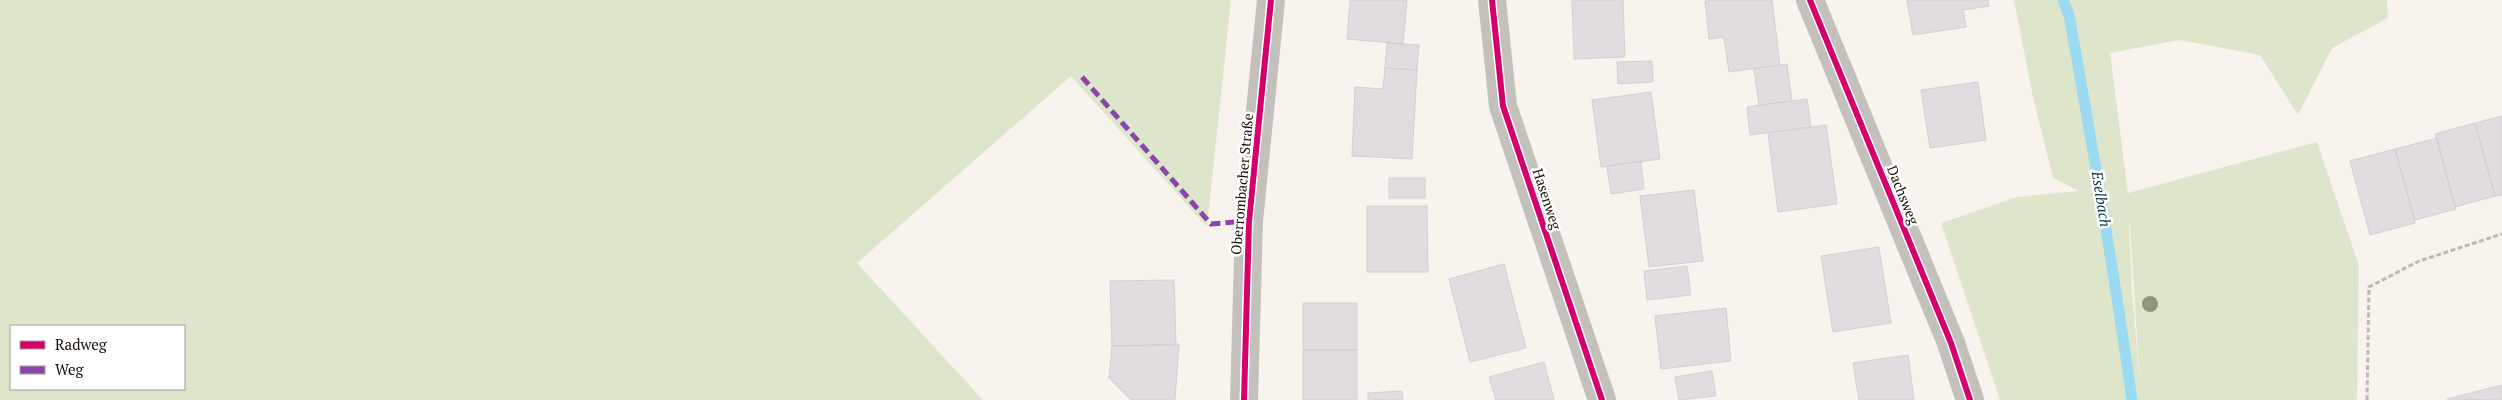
<svg xmlns="http://www.w3.org/2000/svg" width="2502" height="400" font-family="'PT Serif',serif">
  <rect width="100%" height="100%" fill="#f9f3ee"/>
  <path fill="#dde6ca" fill-rule="evenodd" d="M0,0H1231L1207,227L1071,76L857,263L983,400H0ZM11,326H184V389H11Z
    M2014,0H2387L2388,18L2332,48L2298,115L2260,55L2180,40L2110,53L2128,193L2317,142L2359,266L2357,400H2000L1941,223L2017,197L2079,191L2053,178L2033,97ZM2129,223L2130,224L2140,386L2132,292Z"/>
  <g fill="none" stroke-linecap="round" stroke-linejoin="round">
    <path stroke="#9cdaf2" stroke-width="11" d="M2063,0L2069,15C2092,143 2114,271 2132,400"/>
  </g>
  <path fill="#e2dce0" stroke="#d4ced1" d="M1350,0H1407L1403,44L1347,39Z
    M1572,0H1623L1625,57L1574,59Z
    M1714,0H1772L1780,65L1729,72L1724,37L1709,39L1705,1Z
    M1907,0H1988L1989,6L1963,10L1966,27L1913,35Z
    M1387,43L1419,45L1417,70L1385,68Z
    M1652,61L1653,82L1618,84L1617,62Z
    M1787,64L1792,101L1759,105L1754,69Z
    M1385,68L1417,70L1412,159L1352,156L1355,87L1383,89Z
    M1978,82L1986,140L1930,148L1921,90Z
    M1651,92L1660,159L1601,167L1592,100Z
    M1807,99L1811,127L1750,135L1747,107Z
    M2502,116V195L2495,196L2475,123Z
    M2475,123L2495,196L2455,207L2435,134Z
    M1826,125L1837,204L1778,212L1768,133Z
    M2437,138L2456,209L2415,220L2395,149Z
    M2395,149L2415,223L2370,235L2350,161Z
    M1641,161L1644,189L1611,194L1607,166Z
    M1389,178H1425V198H1389Z
    M1694,190L1703,261L1649,267L1640,196Z
    M1367,206H1427L1428,272H1367Z
    M1879,247L1891,323L1833,332L1821,256Z
    M1504,264L1526,348L1470,362L1449,279Z
    M1687,266L1691,295L1647,300L1644,271Z
    M1174,280L1176,345L1112,346L1110,281Z
    M1303,303H1357V350H1303Z
    M1726,308L1731,361L1661,369L1655,316Z
    M1179,344L1175,400H1131L1109,378L1112,346Z
    M1303,350H1357V400H1303Z
    M1908,355L1914,400H1859L1853,363Z
    M1544,362L1554,400H1496L1489,377Z
    M1712,371L1716,396L1679,400L1675,377Z
    M2502,385V400L2447,399Z
    M1402,391L1403,400H1368V393Z"/>
  <g fill="none" stroke-linecap="round" stroke-linejoin="round">
    <path stroke="#beb9b6" stroke-width="3" stroke-dasharray="5 2.5" stroke-linecap="butt" d="M2367,400L2369,287L2419,261L2502,234"/>
    <path stroke="#c4c0bc" stroke-width="28" d="M1492,0L1503,106L1602,400
      M1810,0L1951,343L1970,400"/>
    <path stroke="#c4c0bc" stroke-width="28" d="M1244,400L1249,221L1271,0"/>
    <path stroke="#8e44ad" stroke-width="5" stroke-dasharray="10 5" stroke-linecap="butt" d="M1082,77L1211,224L1249,221"/>
    <g stroke="#fff" stroke-width="9">
      <path id="cycleway" d="M1492,0L1503,106L1602,400
        M1810,0L1951,343L1970,400
        M1244,400L1249,221L1271,0"/>
    </g>
    <use href="#cycleway" stroke="#d6006c" stroke-width="6"/>
  </g>
  <circle fill="#8e9677" cx="2150" cy="304" r="8"/>
  <g text-anchor="middle" stroke-width="5" stroke-linejoin="round" paint-order="stroke">
    <g font-size="14" fill="#170e06" stroke="#fff">
      <text transform="translate(1242 184) rotate(-85)" y="5">Oberrombacher Straße</text>
      <text transform="translate(1903 195) rotate(68)" y="5">Dachsweg</text>
      <text transform="translate(1547 199) rotate(72)" y="5">Hasenweg</text>
    </g>
    <g font-size="15" font-style="italic" fill="#0a3545" stroke="#fff">
      <text transform="translate(2101 199) rotate(81)" y="5">Eselbach</text>
    </g>
  </g>
  <rect x="10" y="325" width="175" height="65" fill="#ffffff" stroke="#a29f9b"/>
  <rect x="20" y="341" width="25" height="8" fill="#d6006c" stroke="#a29f9b"/>
  <text x="55" y="350" font-size="15" fill="#170e06">Radweg</text>
  <rect x="20" y="366" width="25" height="8" fill="#8e44ad" stroke="#a29f9b"/>
  <text x="55" y="375" font-size="15" fill="#170e06">Weg</text>
</svg>
